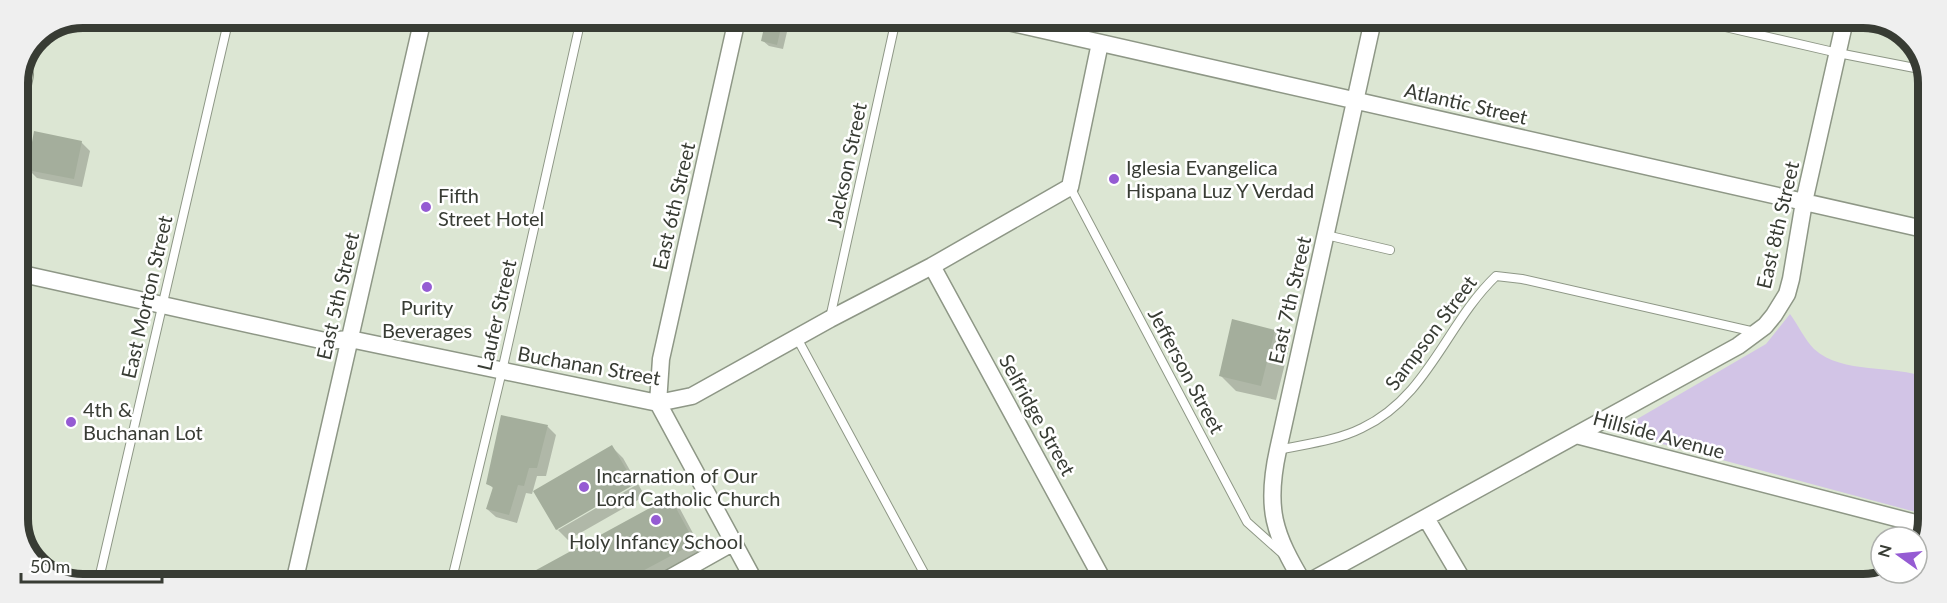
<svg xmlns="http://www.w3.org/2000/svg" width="1947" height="603" font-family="Lato,sans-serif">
  <rect width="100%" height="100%" fill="#dce6d3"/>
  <path fill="#d2c4e6" d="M1790,314C1798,325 1805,340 1814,349C1843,375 1893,364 1927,378V515L1629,435L1632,422L1766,344Z"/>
  <path fill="#0003" d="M768,19H790L783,49L769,46L763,41Z
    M81,142L90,151L82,187L37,178L28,169Z
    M1274,331L1289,347L1276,400L1236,391L1220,375Z
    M502,417L548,427L556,435L546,476H537L532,494L526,493L517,523L496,517L487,509L494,489L488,483Z
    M612,447L623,458L636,481L558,527V530L638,484L645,496L568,540L557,529L535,491Z
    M670,499L679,507L703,552L645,583H533L529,576Z"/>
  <path fill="#a4ae9c" d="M766,19H783L777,45L761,41Z
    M34,131L82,141L74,179L27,170Z
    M1232,319L1275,330L1261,386L1219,376Z
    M501,415L548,425L537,468H529L524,486L518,485L509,515L486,509L493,487L486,484Z
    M612,445L635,484L556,530L533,491Z
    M670,497L695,543L620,583H531L527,575Z
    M470,572L521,582V583H468Z"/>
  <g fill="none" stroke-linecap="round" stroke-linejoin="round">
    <g stroke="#8e9786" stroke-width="10">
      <path id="lane" d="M1695,20L1838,53L1925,70
        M1070,187L1247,522L1284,555
        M1326,235L1390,250
        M830,318L896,19
        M797,338L930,584
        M1278,450C1306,444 1336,441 1362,428C1428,397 1446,324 1496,276L1522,279L1755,332
        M98,583L229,18
        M451,583L502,371L581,19"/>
    </g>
    <g stroke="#8e9786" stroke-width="19">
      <path id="street" d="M737,19L661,359L658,403L756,584
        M995,19L1928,230
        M932,266L1105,584
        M18,273L325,341L350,339L658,403L692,396L830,319L932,266L1070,187L1100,43
        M1576,435L1927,526
        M1426,518L1465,584
        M294,583L423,18
        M661,583L734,542
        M1304,584C1274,534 1265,509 1278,450L1373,20
        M1305,584L1738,346L1765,326L1774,315L1787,294L1791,279L1804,202L1845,20"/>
    </g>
    <g stroke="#8e9786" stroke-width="26">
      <path id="secondary" d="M18,89L21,75"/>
    </g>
    <use href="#lane" stroke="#fff" stroke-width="8"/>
    <use href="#street" stroke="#fff" stroke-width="16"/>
    <use href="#secondary" stroke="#e8f4dd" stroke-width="24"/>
  </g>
  <g fill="#955bd3" stroke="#fff" stroke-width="2">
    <circle cx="1114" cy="179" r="6"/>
    <circle cx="426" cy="207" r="6"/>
    <circle cx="427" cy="287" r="6"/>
    <circle cx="71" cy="422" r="6"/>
    <circle cx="584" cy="487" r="6"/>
    <circle cx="656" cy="520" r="6"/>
  </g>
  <g text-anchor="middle" stroke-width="5" stroke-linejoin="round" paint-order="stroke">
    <g font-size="20" fill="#383c34" stroke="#fff">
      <text transform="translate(1466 104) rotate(13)" y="7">Atlantic Street</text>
      <text transform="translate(847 165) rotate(-78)" y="7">Jackson Street</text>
      <text transform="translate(674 206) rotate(-77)" y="7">East 6th Street</text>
      <text transform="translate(1778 225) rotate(-77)" y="7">East 8th Street</text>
      <text transform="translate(338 296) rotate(-77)" y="7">East 5th Street</text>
      <text transform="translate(147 297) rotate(-77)" y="7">East Morton Street</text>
      <text transform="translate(1290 300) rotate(-77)" y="7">East 7th Street</text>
      <text transform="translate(497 315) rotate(-77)" y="7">Laufer Street</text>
      <text transform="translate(1431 333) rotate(-53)" y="7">Sampson Street</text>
      <text transform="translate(589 366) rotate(10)" y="7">Buchanan Street</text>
      <text transform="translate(1186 371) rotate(62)" y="7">Jefferson Street</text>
      <text transform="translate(1037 415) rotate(61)" y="7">Selfridge Street</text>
      <text transform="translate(1659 435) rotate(15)" y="7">Hillside Avenue</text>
    </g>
    <g font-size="20" fill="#383c34" stroke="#fff" text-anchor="start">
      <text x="1126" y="175">Iglesia Evangelica<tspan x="1126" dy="23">Hispana Luz Y Verdad</tspan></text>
      <text x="438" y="203">Fifth<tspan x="438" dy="23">Street Hotel</tspan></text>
      <text x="427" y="315" text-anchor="middle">Purity<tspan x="427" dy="23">Beverages</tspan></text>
      <text x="83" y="417">4th &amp;<tspan x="83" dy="23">Buchanan Lot</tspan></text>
      <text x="596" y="483">Incarnation of Our<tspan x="596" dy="23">Lord Catholic Church</tspan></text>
      <text x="656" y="549" text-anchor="middle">Holy Infancy School</text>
    </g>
  </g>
  <path d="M0 0H1947V603H0ZM83 28H1863A55 55 0 0 1 1918 83V519A55 55 0 0 1 1863 574H83A55 55 0 0 1 28 519V83A55 55 0 0 1 83 28Z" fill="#efefef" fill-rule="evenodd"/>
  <path fill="none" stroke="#383c34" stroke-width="8" d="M83 28H1863A55 55 0 0 1 1918 83V519A55 55 0 0 1 1863 574H83A55 55 0 0 1 28 519V83A55 55 0 0 1 83 28Z"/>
  <g transform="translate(1899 555) rotate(285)"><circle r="28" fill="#ffffff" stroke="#afb1ae" stroke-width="1.5"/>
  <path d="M0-4.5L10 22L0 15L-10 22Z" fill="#955bd3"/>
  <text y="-9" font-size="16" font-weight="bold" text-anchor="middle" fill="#383c34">N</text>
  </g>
  <path d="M21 573v9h141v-9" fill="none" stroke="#383c34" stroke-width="3"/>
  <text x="30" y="573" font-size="18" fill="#383c34" stroke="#ffffff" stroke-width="4.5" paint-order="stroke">50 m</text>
</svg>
